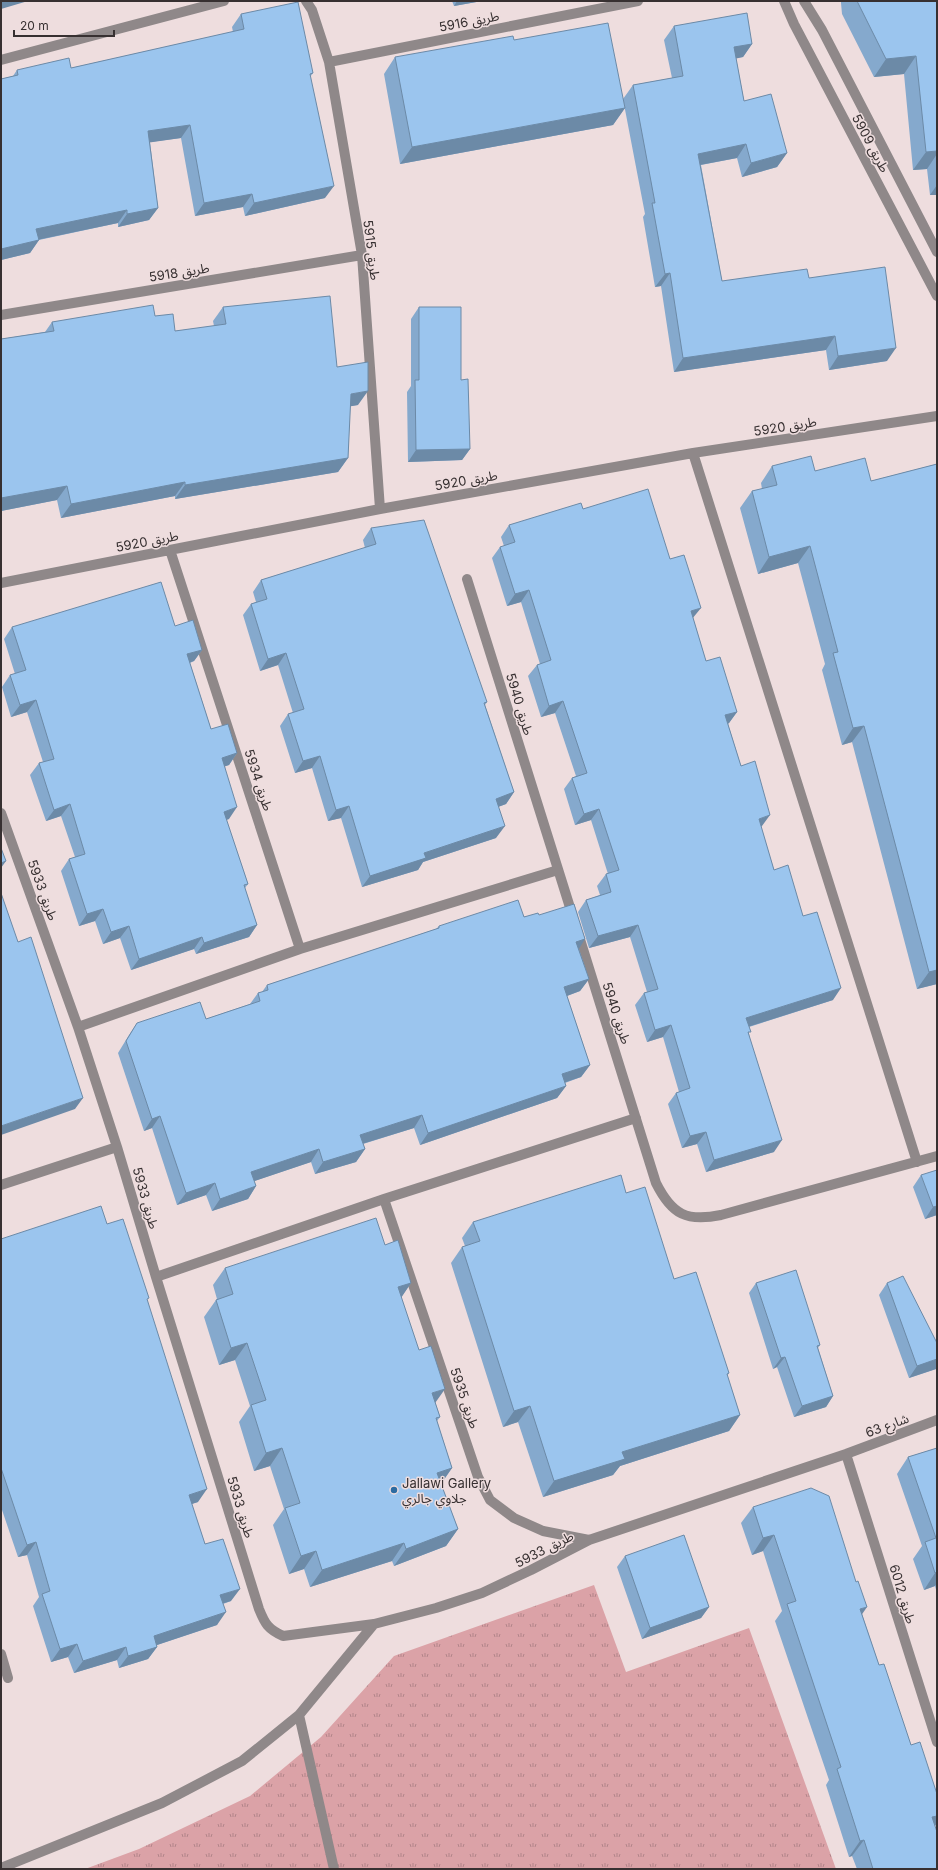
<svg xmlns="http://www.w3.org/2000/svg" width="938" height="1870" font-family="Inter,'Noto Sans Arabic',sans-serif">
  <defs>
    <pattern id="grass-tufts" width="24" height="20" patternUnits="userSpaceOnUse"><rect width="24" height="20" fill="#dba2a7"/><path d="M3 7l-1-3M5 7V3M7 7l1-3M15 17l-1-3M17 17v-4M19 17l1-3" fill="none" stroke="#b28489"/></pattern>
  </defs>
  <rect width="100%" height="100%" fill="#eeddde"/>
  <path fill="url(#grass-tufts)" d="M594,1585L626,1672L749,1628L836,1869H85L139,1849L250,1796L321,1737L394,1656Z"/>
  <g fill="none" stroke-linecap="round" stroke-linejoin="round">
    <path stroke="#8f8889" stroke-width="10" d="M306,1L312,10L329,62L362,255L380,509
      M784,1L794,24L937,296
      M804,1L822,30L937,252
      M1,60L224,1
      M329,62L638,1
      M1,315L362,255
      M693,453L917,1162
      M170,550L300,949
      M467,579L573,917
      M1,583L380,509L693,453L937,416
      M1,813L78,1027L117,1147L156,1277L259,1609C265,1624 268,1629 283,1636L374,1624L436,1608L482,1593L531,1570L589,1540L846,1454L937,1420
      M578,933L656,1183C672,1215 687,1222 721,1215L937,1156
      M78,1027L300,949L558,870
      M1,1185L117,1147
      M384,1199L478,1477L490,1500L514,1518L543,1531L589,1540
      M156,1277L384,1199L636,1118
      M846,1454L937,1742
      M1,1654L8,1678
      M299,1715L334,1869
      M1,1868L162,1803L242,1761L299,1715L374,1624"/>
  </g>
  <path fill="#85a9cd" d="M452,1H482L454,6Z
    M841,1H937V195H930L927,169L913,170L904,74L874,77L842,14L841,3Z
    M241,14L313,73L310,77L325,198L245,216L243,207L195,216L181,138L150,142L158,208L149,220L118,227V223L39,240L30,253L1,260V79L13,76L17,70L71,68L233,32L232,27Z
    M674,26L752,44L743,57L736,58L744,101L787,153L777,167L742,177L737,158L701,165L722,281L809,278L887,361L829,370L826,350L674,372L661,286L655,287L643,217L645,214L623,99L633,85L672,78L664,40Z
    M395,57L625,108L613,125L400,164L384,74Z
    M223,307L337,367L358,405L350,406L348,458L338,472L175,499V496L61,518L57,500L1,511V339L45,332L52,322L155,316L175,331L214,326L213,321Z
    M419,307L461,380L470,449L462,460L408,462L407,392L411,386V319Z
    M937,464V984L917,989L852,742L842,745L822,670L825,664L798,563L758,574L740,508L752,491L762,489L761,483L772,466L815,471L871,481Z
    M583,509L670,559L693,618L706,661L737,712L729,723L728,724L741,766L762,826L761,827L774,870L803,916L833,1000L749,1027V1034L774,1152L706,1172L697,1144L682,1148L668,1104L676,1093L679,1092L663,1037L647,1042L635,1005L644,993L647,992L630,937L589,948L578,912L586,900L600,895L597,886L606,874H608L591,820L575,825L564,789L572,778L576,776L555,713L541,717L528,676L537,665L540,664L521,602L507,606L492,558L500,547L504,546L501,537L509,525Z
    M371,528L487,702L485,705L514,792L506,804L498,807L496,838L423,862L418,870L362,887L341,818L328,821L312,768L295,773L280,726L288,714L293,713L278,665L260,671L243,615L251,604L256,602L253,592L261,580L365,548L363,540Z
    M175,626L202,650L194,661L190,663L211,729L237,753L229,765L225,766L229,819L226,820L248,884L245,888L257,925L249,937L196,954L194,949L131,970L120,938L103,944L95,921L79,926L61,871L69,859L75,857L61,816L46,821L30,775L39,763L43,762L27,712L11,717L2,687L10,675L15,674L4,639L12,627Z
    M539,915L579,949L589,979L580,991L567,996L590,1065L581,1077L565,1083L566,1086L557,1098L420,1145L414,1128L363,1144L365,1149L356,1162L315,1174L311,1162L254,1181L256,1186L248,1199L212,1211L206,1195L177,1205L152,1128L144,1131L118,1053L129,1035L137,1023L206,1019L250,1004L258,993L262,992L267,985L436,929L439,926Z
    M921,1175L937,1215L925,1219L913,1187Z
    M626,1193L674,1279L729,1373L727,1376L740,1415L729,1431L620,1466L613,1475L543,1497L518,1422L503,1427L451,1263L462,1247L465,1246L462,1238L473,1222Z
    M107,1224L147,1301L198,1502L191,1504L205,1544L231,1601L223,1604L217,1625L157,1645V1647L148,1659L119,1668L117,1660L74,1673L68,1657L51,1662L33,1606L39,1597L27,1555L18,1557L1,1507V1239Z
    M385,1245L411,1283L401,1297L440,1417L437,1421L452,1468L441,1484L458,1529L446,1546L394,1566L392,1561L310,1587L304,1569L289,1574L273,1525L284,1509L270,1466L254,1471L239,1422L250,1406L235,1360L219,1365L204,1317L216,1300L217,1299L213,1285L225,1268Z
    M756,1283L820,1345L818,1348L833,1396L826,1407L794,1417L777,1367L773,1369L749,1293Z
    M887,1283L936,1369L909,1378L879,1295Z
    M937,1448V1593L935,1586L924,1590L913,1559L922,1546L897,1474L908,1457Z
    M753,1507L862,1614L879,1665L911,1745L937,1794V1823L935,1826L937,1869H857L852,1856L849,1857L826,1785L829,1780L775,1621L782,1611L763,1551L752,1555L741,1523Z
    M625,1556L709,1607L701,1618L642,1639L617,1567Z"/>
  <path fill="#6c8aa7" d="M1,1H28L1,9Z
    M457,1H482L454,6Z
    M752,44L743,57L725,61L734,47Z
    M916,56L904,74L874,77L886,59Z
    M625,108L613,125L400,164L412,147Z
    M190,125L181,138L139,144L148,131Z
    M746,144L737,158L689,167L698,154Z
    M937,151V154L927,169L913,170L926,152Z
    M787,153L777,167L742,177L751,163Z
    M937,185V195H930Z
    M334,186L325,198L245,216L254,203Z
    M252,194L243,207L195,216L204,203Z
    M158,208L149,220L118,227L127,214Z
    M127,210L118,223L27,242L36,229Z
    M39,240L30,253L1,260V249Z
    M670,273L661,286L655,287L665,274Z
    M835,336L826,350L674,372L683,358Z
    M896,348L887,361L829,370L838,356Z
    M368,391L358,405L341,408L351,394Z
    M470,449L462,460L408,462L416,450Z
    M348,458L338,472L175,499L185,485Z
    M185,482L175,496L61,518L71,504Z
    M67,486L57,500L1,511V498Z
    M810,546L798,563L758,574L769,557Z
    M529,590L521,602L507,606L515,594Z
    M701,608L692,619L691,611Z
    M202,650L194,661L179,666L187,654Z
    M286,653L278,665L260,671L268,659Z
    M36,700L27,712L11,717L20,705Z
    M563,701L555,713L541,717L549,706Z
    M737,712L729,723L717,727L725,715Z
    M864,726L852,742L842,745L853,728Z
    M237,753L229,765L214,770L222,758Z
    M320,756L312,768L295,773L303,761Z
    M514,792L506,804L487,811L496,799Z
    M70,804L61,816L46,821L54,810Z
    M349,806L341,818L328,821L336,810Z
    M237,807L229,819L215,823L224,812Z
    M599,809L591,820L575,825L584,814Z
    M770,815L762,826L750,830L759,819Z
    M505,826L496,838L423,862L418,870L362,887L370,876L424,853Z
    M6,861L1,868V863Z
    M103,909L95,921L79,926L87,914Z
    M257,925L249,937L196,954L204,943Z
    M638,925L630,937L589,948L598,936Z
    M129,926L120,938L103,944L111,932Z
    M202,937L194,949L131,970L139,959Z
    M585,939L577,952L576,942Z
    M937,970V984L917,989L929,972Z
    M589,979L580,991L556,1000L564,987Z
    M841,988L833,1000L738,1030L746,1018Z
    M671,1025L663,1037L647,1042L655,1030Z
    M590,1065L581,1077L554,1086L562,1074Z
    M566,1086L557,1098L420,1145L428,1133Z
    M83,1098L75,1109L1,1135V1126Z
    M422,1115L414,1128L352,1147L360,1135Z
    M160,1116L152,1128L144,1131L152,1119Z
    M706,1132L697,1144L682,1148L690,1136Z
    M782,1140L774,1152L706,1172L714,1160Z
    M319,1149L311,1162L243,1185L251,1172Z
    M365,1149L356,1162L315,1174L323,1162Z
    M215,1183L206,1195L177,1205L186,1193Z
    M256,1186L248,1199L212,1211L220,1199Z
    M937,1206V1215L925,1219L933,1207Z
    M411,1283L399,1301L398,1287Z
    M247,1343L235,1360L219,1365L231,1348Z
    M785,1357L777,1367L773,1369L781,1358Z
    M937,1359V1367L936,1369L909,1378L917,1366Z
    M445,1389L433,1406L432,1393Z
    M833,1396L826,1407L794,1417L802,1406Z
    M530,1406L518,1422L503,1427L514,1411Z
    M740,1415L729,1431L620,1466L613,1475L543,1497L554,1481L622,1452Z
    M282,1448L270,1466L254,1471L266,1453Z
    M452,1468L440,1485L437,1473Z
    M207,1489L198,1502L180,1508L189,1495Z
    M458,1529L446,1546L394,1566L406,1549Z
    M774,1535L763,1551L752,1555L763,1538Z
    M36,1542L27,1555L18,1557L27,1545Z
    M404,1543L392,1561L310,1587L322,1570Z
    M316,1551L304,1569L289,1574L301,1556Z
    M937,1572V1583L935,1586L924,1590L935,1573Z
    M240,1589L231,1601L211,1607L220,1595Z
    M709,1607L701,1618L642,1639L650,1628Z
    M867,1607L856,1623L860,1609Z
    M226,1612L217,1625L145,1649L154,1636Z
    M77,1644L68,1657L51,1662L60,1649Z
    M126,1647L117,1660L74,1673L83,1661Z
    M157,1647L148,1659L119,1668L128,1656Z
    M937,1816V1823L932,1830V1817Z
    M864,1840L852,1856L849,1857L860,1841Z"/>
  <path fill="#9bc5ee" stroke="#6c8aa7" d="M857,1H937V151L926,152L916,56L886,59Z
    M298,2L313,73L310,74L334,186L254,203L252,194L204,203L190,125L148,131L158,208L127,214V210L36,229L39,240L1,249V79L18,75L17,70L69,58L71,68L244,29L241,14Z
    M747,13L752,44L734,47L744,101L771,94L787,153L751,163L746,144L698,154L722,281L807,269L809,278L885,267L896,348L838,356L835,336L683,358L670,273L665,274L652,203H655L633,85L683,76L674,26Z
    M608,23L625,108L412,147L395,57L513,36L514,40Z
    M330,296L337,367L368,362V391L351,394L348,458L185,485V482L71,504L67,486L1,498V339L54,331L52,322L153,305L155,316L173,314L175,331L226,324L223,307Z
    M419,307H461V380L468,379L470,449L416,450L415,380H419Z
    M811,456L815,471L865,458L871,481L937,464V970L929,972L864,726L853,728L833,653L838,652L810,546L769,557L752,491L777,485L772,466Z
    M648,489L670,559L684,555L701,608L691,611L706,661L720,657L737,712L725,715L741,766L755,761L770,815L759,819L774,870L788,865L803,916L817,912L841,988L746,1018L751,1032H748L782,1140L714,1160L706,1132L690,1136L676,1093L690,1088L671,1025L655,1030L644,993L658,989L638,925L598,936L586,900L611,892L606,874L619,870L599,809L584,814L572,778L587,773L563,701L549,706L537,665L551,660L529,590L515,594L500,547L515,542L509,525L581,503L583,509Z
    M424,520L487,702L484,703L514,792L496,799L505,826L424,853L426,858L370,876L349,806L336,810L320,756L303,761L288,714L304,709L286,653L268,659L251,604L267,599L261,580L376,544L371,528Z
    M161,582L175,626L193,620L202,650L187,654L211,729L228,724L237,753L222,758L237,807L224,812L248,884L244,885L257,925L204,943L202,937L139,959L129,926L111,932L103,909L87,914L69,859L85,854L70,804L54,810L39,763L54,759L36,700L20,705L10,675L26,670L12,627Z
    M1,848L6,861L1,863Z
    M1,893L18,942L31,937L83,1098L1,1126Z
    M518,900L524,917L538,913L539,915L574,904L585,939L576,942L589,979L564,987L590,1065L562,1074L566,1086L428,1133L422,1115L360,1135L365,1149L323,1162L319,1149L251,1172L256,1186L220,1199L215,1183L186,1193L160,1116L152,1119L126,1041L137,1023L200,1002L206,1019L260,1001L258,993L268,990L267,985L439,928V926Z
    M937,1170V1206L933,1207L921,1175Z
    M621,1175L626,1193L645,1187L674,1279L696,1272L729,1373L727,1374L740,1415L622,1452L625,1459L554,1481L530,1406L514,1411L462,1247L480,1241L473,1222Z
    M101,1206L107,1224L123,1219L149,1298L147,1299L207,1489L189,1495L205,1544L223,1539L240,1589L220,1595L226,1612L154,1636L157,1647L128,1656L126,1647L83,1661L77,1644L60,1649L42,1594L50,1591L36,1542L27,1545L1,1468V1239Z
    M376,1218L385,1245L398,1240L411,1283L398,1287L419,1350L431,1346L445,1389L432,1393L440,1417L436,1418L452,1468L437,1473L458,1529L406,1549L404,1543L322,1570L316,1551L301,1556L285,1508L300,1503L282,1448L266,1453L251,1405L266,1400L247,1343L231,1348L216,1300L233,1294L225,1268Z
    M796,1270L820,1345L817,1346L833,1396L802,1406L785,1357L781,1358L756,1283Z
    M903,1276L937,1343V1359L917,1366L887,1283Z
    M937,1448V1572L935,1573L925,1542L936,1538L908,1457Z
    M811,1488L829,1496L856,1582L858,1581L867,1607L860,1609L879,1665L884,1664L911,1745L920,1742L937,1794V1816L932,1817L937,1832V1869H873L864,1840L860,1841L837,1769L841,1767L787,1604L796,1601L774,1535L763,1538L753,1507Z
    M684,1535L709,1607L650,1628L625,1556Z"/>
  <circle fill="#2c6ba1" stroke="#eeddde" stroke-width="1.5" cx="394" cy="1490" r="4"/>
  <g text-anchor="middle" stroke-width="3" stroke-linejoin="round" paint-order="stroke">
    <g font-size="13" fill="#373031" stroke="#eeddde">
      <text transform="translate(469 21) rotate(-11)" y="5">طريق 5916</text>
      <text transform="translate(871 143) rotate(62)" y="5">طريق 5909</text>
      <text transform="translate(372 250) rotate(83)" y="5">طريق 5915</text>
      <text transform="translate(179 272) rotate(-9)" y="5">طريق 5918</text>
      <text transform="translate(785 426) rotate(-9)" y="5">طريق 5920</text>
      <text transform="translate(466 480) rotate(-10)" y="5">طريق 5920</text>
      <text transform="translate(147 541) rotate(-11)" y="5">طريق 5920</text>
      <text transform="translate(520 704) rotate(73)" y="5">طريق 5940</text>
      <text transform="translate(259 780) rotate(72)" y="5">طريق 5934</text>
      <text transform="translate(43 890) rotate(70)" y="5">طريق 5933</text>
      <text transform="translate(617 1013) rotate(72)" y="5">طريق 5940</text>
      <text transform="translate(146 1198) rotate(74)" y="5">طريق 5933</text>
      <text transform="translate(465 1398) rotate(71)" y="5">طريق 5935</text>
      <text transform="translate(887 1425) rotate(-20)" y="5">شارع 63</text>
      <text transform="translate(241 1507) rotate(73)" y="5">طريق 5933</text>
      <text transform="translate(544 1549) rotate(-27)" y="5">طريق 5933</text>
      <text transform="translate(903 1594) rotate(73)" y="5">طريق 6012</text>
    </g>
    <g font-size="13" fill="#373031" stroke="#eeddde" text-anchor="start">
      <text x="402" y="1488">Jallawi Gallery<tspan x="402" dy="15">جلاوي جالري</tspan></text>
    </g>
  </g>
  <rect width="938" height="1870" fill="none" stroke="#373031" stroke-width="4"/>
  <path d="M14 30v6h100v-6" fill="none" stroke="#373031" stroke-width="2"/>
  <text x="20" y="30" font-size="12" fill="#373031" stroke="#eeddde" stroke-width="3" paint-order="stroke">20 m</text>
</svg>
